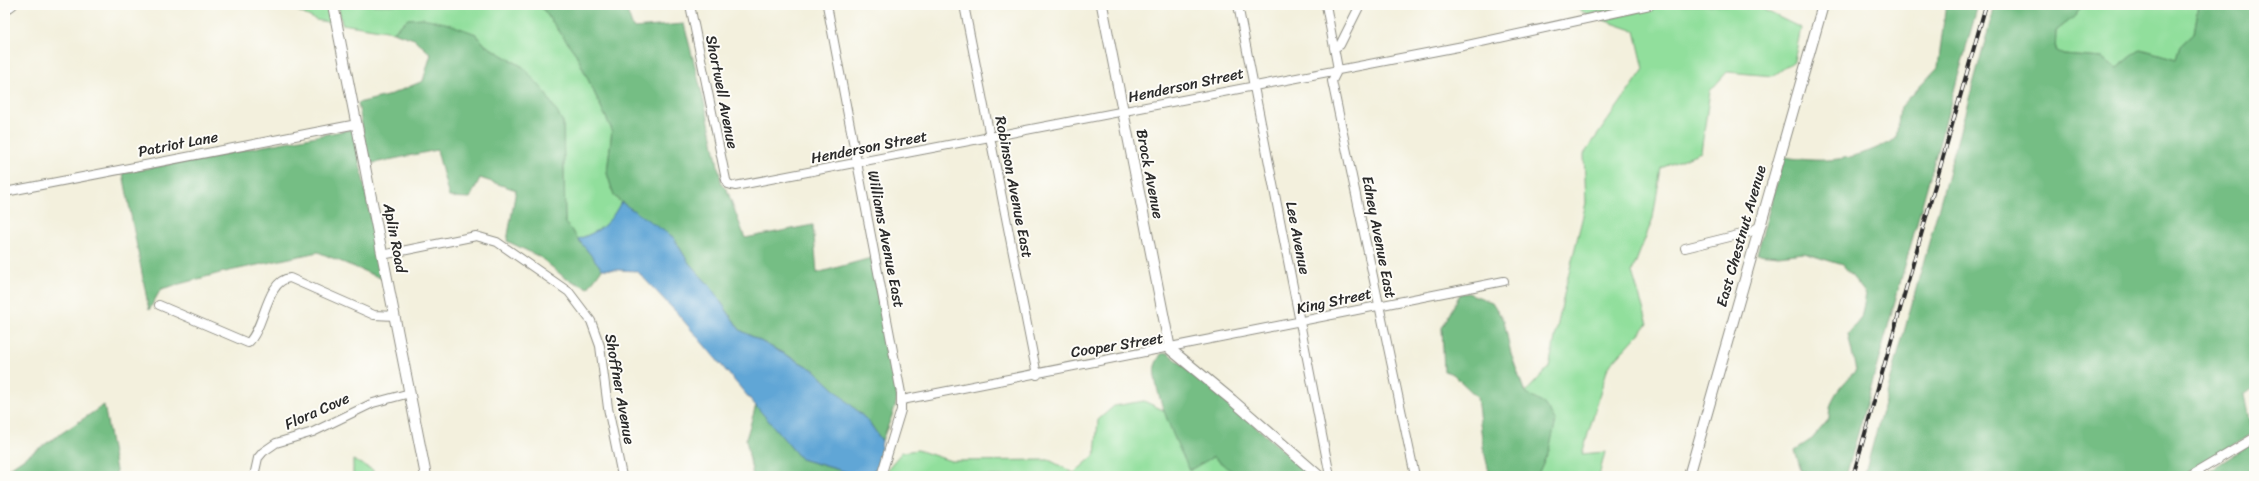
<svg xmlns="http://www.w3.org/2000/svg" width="2259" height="481" font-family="Sriracha,sans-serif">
  <rect width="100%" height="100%" fill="#fdfcf7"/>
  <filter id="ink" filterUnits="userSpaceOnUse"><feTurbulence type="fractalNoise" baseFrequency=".025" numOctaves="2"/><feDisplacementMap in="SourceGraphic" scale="8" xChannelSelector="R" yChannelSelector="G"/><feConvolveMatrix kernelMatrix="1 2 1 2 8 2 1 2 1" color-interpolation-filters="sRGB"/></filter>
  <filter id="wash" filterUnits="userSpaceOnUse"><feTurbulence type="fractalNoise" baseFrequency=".012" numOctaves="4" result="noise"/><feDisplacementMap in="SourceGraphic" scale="16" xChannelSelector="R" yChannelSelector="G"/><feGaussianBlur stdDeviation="0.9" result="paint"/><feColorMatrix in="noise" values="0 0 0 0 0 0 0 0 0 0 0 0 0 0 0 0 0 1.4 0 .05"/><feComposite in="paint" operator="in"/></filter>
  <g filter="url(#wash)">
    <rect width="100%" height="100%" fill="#f3f0dd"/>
    <path fill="#91df9c" stroke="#5e8564" d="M286,5H329L332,23L316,20Z
      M338,5H540L576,54L612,130L607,173L614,196L621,202C610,223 601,231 578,239L565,222L563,122L523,67L485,45L476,34L408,19L393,32L342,24Z
      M1570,5H1630L1589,15Z
      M1667,5H1762L1764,10L1801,28L1794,61L1773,76L1727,72L1710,91L1701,152L1661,168L1653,218L1632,272L1648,324L1608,367L1582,454L1605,452L1599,476H1537L1549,450L1525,393L1549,367L1566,285L1586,203L1584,154L1644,69L1635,31L1603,20Z
      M2083,5H2199L2194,33L2180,46L2176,59L2141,49L2117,68L2102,58L2063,55L2055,50L2056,31L2074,17Z
      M1144,401L1165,411L1167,419L1238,476H886L889,467L902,452L918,450L951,461L1049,460L1074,473L1095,455L1098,420L1114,406Z
      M353,460L373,470V476H353Z"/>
    <path fill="#74be84" stroke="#507458" d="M540,5H625L633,28L684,24L707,113L722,185L727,190L745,238L813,225L817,273L871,258L897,397C897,406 886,430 882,441L869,422L814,370L740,330L710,286L689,263L673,237L634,212L614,196L607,173L612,130L576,54Z
      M1948,5H1978L1846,476H1821L1801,471L1795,450L1812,439L1829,419C1829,396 1841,387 1856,370L1848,334L1861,318L1866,294L1843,265L1804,253L1778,256L1757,254L1784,157C1829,164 1855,160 1896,139L1900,108L1938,67L1945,11Z
      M1995,5H2083L2074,17L2056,31L2055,50L2063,55L2102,58L2117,68L2141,49L2176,59L2180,46L2194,33L2199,5H2254V388L2244,395L2252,434L2181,476H1864Z
      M423,18L449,24L476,34L485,45L523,67L544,91L563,122L565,222L602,269L588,288L565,278L540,257L507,241L516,190L480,178L470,198L449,197L437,150L369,164L358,103L387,96L423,81L431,54L414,39L393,32L408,19Z
      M353,129L383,279L318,252L220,273L161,289L149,310L123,173Z
      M1468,293L1492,302L1504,321L1511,354L1525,393L1544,404L1556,421L1549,450L1537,476H1490L1483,447L1477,397L1453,374L1444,371L1442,328L1460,294Z
      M1168,353L1229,403L1312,476H1238L1213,457L1190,470C1179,451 1151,387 1155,366C1156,362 1159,358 1161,354Z
      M104,405L117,476H5V471Z
      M756,405L801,459L857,475L878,468L876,476H753L746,439Z
      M2254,442V476H2199L2207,472Z"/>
    <path fill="#60a6d6" stroke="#466880" d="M621,202L673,237L689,263L710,286L740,330L814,370L869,422L882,441L878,469L857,475L801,459L677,313L637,271L602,269L578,239C601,231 610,223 621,202Z"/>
  </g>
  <g filter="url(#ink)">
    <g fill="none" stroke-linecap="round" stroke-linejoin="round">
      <g stroke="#8f8e84" stroke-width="10">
        <path id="minor" d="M690,5L726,180L728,184L735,186L1463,46L1650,5
          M827,5L901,393V410L881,476
          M964,5L1037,375
          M1238,5L1330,476
          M1326,5L1338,69L1332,81L1415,476
          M5,11L13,5
          M1334,48L1340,45L1360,5
          M5,192L357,124
          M1685,248L1750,232L1760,226
          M382,255L476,236L497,242L569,292L591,321L600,346L608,408L622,476
          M159,305L248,343C265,328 266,280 290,278L374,315L395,316
          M902,400L1504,281
          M254,476L258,458L263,452L276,443L313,432L373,403L410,393
          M2190,476L2254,438"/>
      </g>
      <g stroke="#8f8e84" stroke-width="12">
        <path id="tertiary" d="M333,5L426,476
          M1102,5L1170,349L1232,400L1319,476
          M1689,476L1823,5"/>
      </g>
      <use href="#minor" stroke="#fff" stroke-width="8"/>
      <use href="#tertiary" stroke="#fff" stroke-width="10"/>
      <g stroke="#2b2b2b" stroke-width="4">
        <path id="rail" d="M1853,476L1986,5"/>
      </g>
      <use href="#rail" stroke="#fdfcf7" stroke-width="2.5" stroke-dasharray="8" stroke-linecap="butt"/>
    </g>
  </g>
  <g text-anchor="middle" stroke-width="4" stroke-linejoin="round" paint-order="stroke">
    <g font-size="15" fill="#2b2b2b" stroke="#fdfcf7">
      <text transform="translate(1186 85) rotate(-12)" y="5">Henderson Street</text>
      <text transform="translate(722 92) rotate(79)" y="5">Shortwell Avenue</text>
      <text transform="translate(178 144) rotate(-11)" y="5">Patriot Lane</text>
      <text transform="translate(869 147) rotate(-11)" y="5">Henderson Street</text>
      <text transform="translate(1150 174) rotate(79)" y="5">Brock Avenue</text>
      <text transform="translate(1014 187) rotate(79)" y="5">Robinson Avenue East</text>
      <text transform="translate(1741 236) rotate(-74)" y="5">East Chestnut Avenue</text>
      <text transform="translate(1379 237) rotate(79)" y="5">Edney Avenue East</text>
      <text transform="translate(395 238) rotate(79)" y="5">Aplin Road</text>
      <text transform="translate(1298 238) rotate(79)" y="5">Lee Avenue</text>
      <text transform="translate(886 239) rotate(79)" y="5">Williams Avenue East</text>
      <text transform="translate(1334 301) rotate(-12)" y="5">King Street</text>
      <text transform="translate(1117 345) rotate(-9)" y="5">Cooper Street</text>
      <text transform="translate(620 389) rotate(80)" y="5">Shoffner Avenue</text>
      <text transform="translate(317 411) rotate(-24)" y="5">Flora Cove</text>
    </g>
  </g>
  <rect width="2259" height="481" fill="none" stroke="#fdfcf7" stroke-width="20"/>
</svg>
